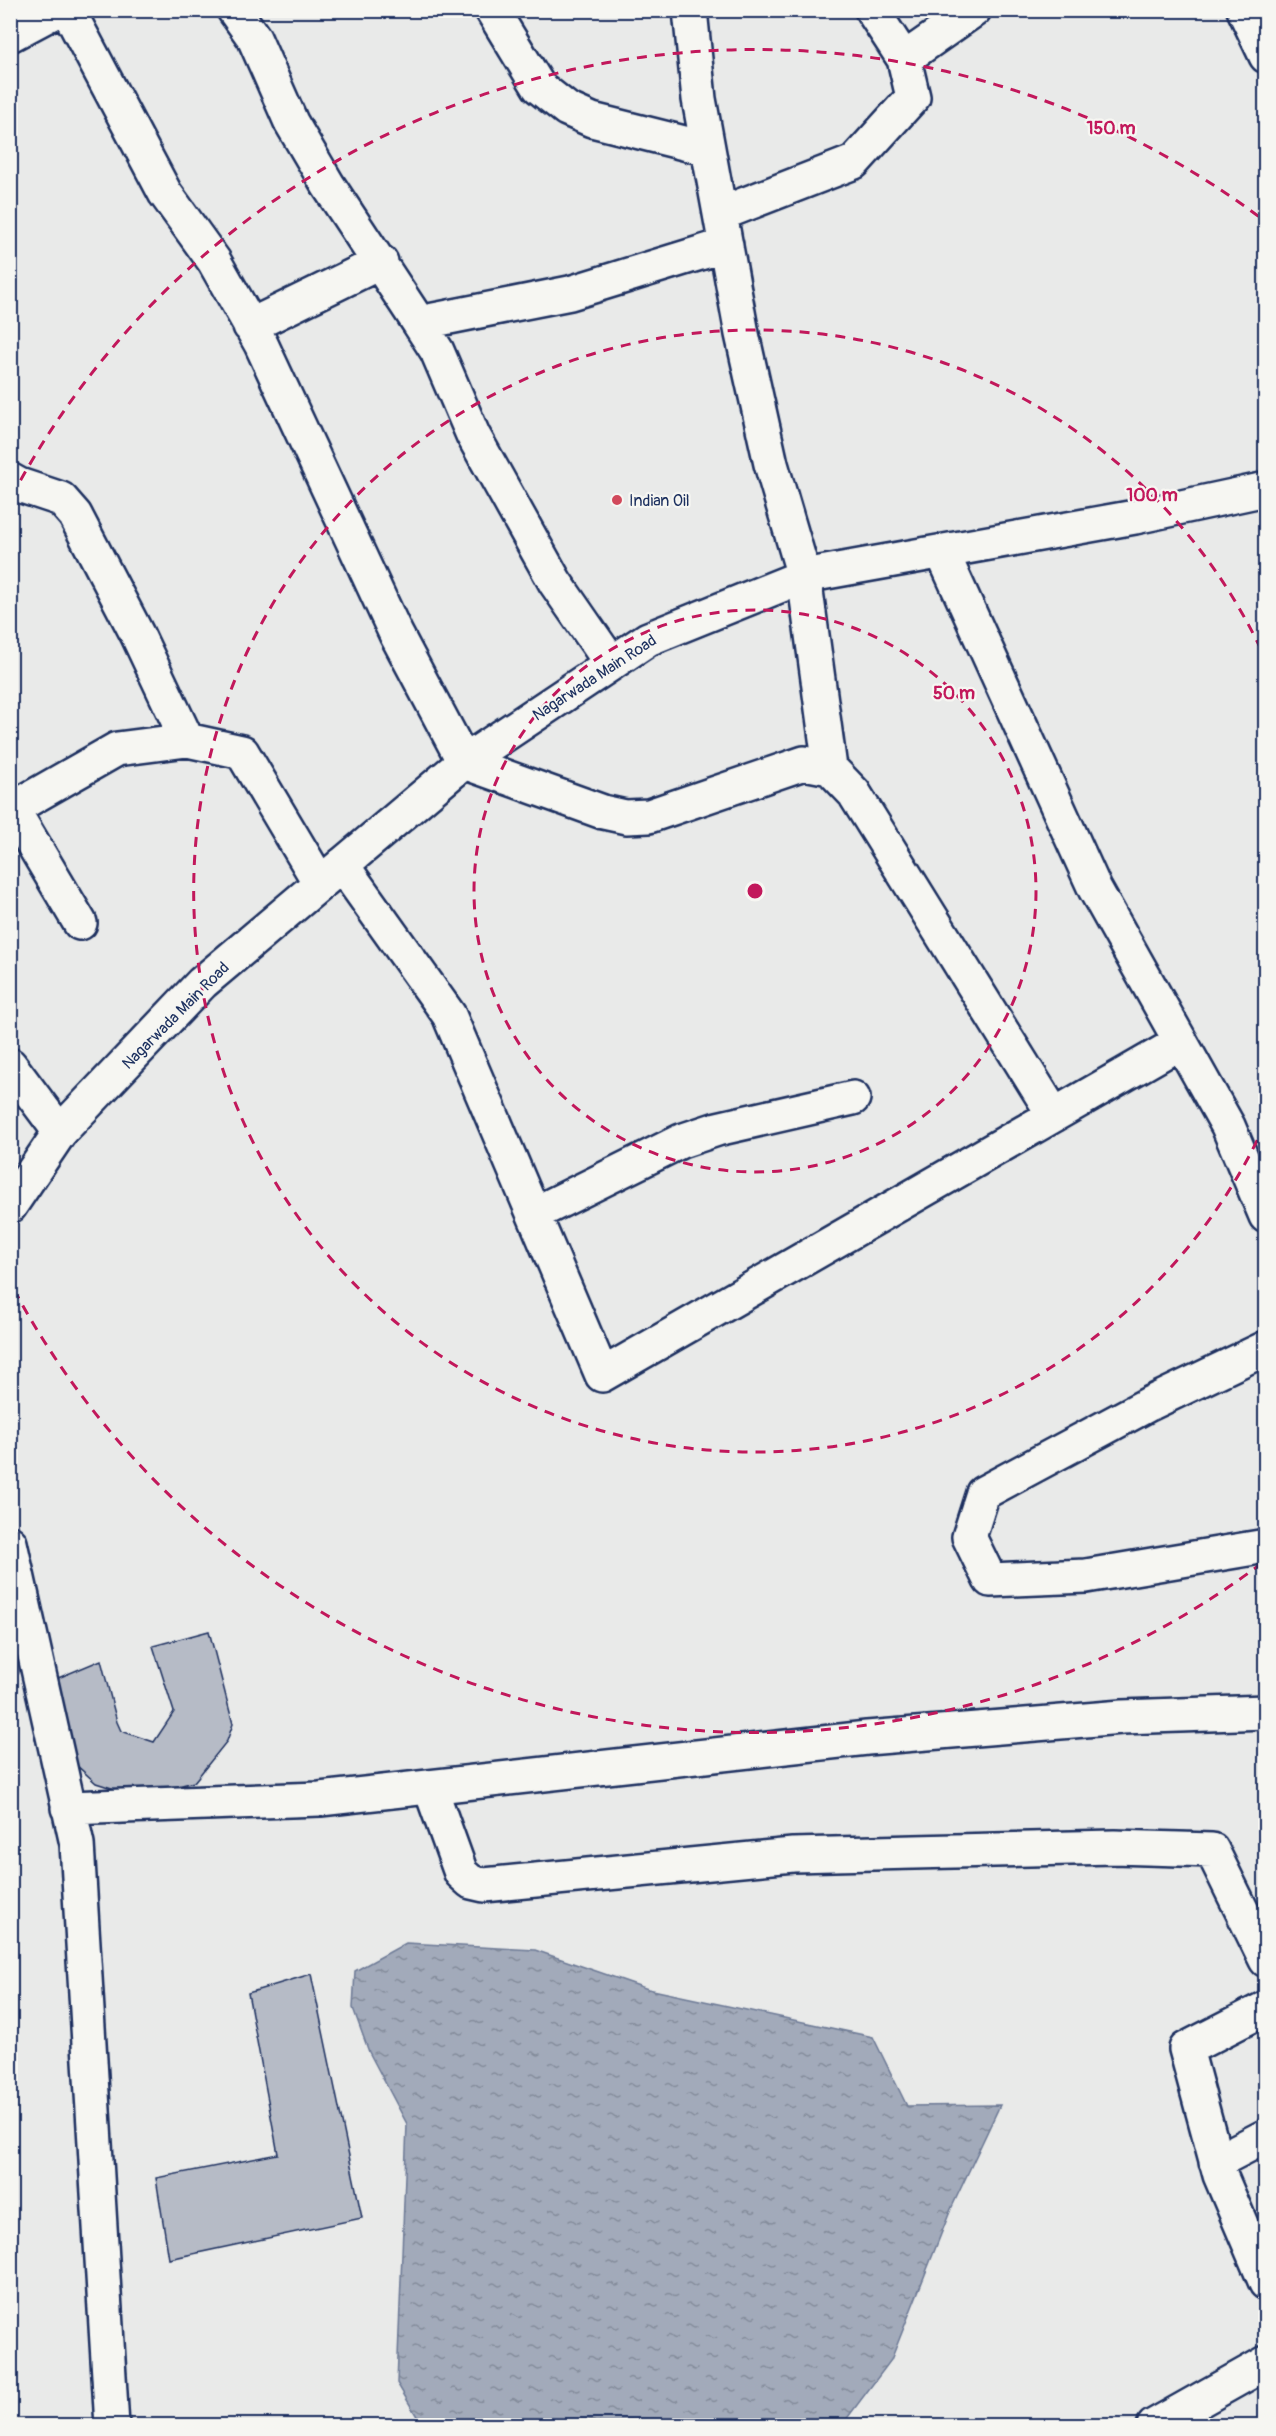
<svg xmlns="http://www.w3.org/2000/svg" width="1276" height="2436" font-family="Pangolin,sans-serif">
  <defs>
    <pattern id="water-ripples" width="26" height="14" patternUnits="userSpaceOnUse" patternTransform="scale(1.5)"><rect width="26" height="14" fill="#a2aaba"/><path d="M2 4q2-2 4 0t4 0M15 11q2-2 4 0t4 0" fill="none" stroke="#838b9a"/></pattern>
  </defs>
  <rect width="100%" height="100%" fill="#e9eae9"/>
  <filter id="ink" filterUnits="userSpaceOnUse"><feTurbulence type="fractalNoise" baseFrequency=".0167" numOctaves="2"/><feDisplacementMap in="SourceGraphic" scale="12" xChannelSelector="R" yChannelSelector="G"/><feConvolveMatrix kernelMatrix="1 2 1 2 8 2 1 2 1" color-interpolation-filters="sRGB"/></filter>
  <g filter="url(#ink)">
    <path fill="url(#water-ripples)" stroke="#6c7995" stroke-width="1.5" d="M406,1943L535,1950L648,1989L873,2037L907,2106L1000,2105L951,2209L891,2360L842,2425H422L397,2383L407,2124L369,2052L353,2008L355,1971Z"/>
    <path fill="#b6bbc6" stroke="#1b2f5e" stroke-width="1.5" d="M209,1631L233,1724L227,1741L194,1782L137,1796L96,1783L73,1762L51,1681L101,1660L117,1722L121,1731L154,1742L174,1712L153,1646Z
      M311,1974L362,2218L169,2259L156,2178L278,2154L248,1993Z"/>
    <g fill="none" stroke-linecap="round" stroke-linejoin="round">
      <g stroke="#1b2f5e" stroke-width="38">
        <path id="street" d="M68,10L165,193L214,261L261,344L396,634L464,762L603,812L626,817L649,816L804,763L830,768L854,793L1054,1115
          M234,10L254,38L291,122L328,185L419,323L570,293L726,245
          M492,10L539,87L567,109L592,120L708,149
          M690,10L699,99L742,334L771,464L804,576L830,768
          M872,10L904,59
          M1244,10L1266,56
          M10,35L57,10
          M720,214L854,162L913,97L904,59L974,10
          M419,323L437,351L473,435L555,582L611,663
          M250,326L381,262
          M10,480L19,485L61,499L75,515L137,634L187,740
          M942,552L1095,889L1228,1126L1266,1216
          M10,805L80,923
          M10,810L117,749L187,740L242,752L320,883
          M342,865L449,1015L602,1375L1181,1042
          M10,1065L60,1132
          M534,1214L681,1141L717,1129L853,1098
          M1266,1348L1149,1404L983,1493L969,1537L990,1580L1086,1576L1266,1546
          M430,1787L461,1873L471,1882L484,1885L793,1855L1114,1847L1212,1850L1266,1960
          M1266,2008L1186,2049L1220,2175L1266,2283
          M1216,2162L1266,2136
          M1154,2426L1266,2363"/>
      </g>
      <g stroke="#1b2f5e" stroke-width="38">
        <path id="secondary" d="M10,1206L60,1132L202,983L464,762L648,639L804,576L1135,517L1266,489
          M10,1543L77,1844L112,2426
          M68,1808L320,1799L867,1738L1122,1717L1266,1712"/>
      </g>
      <use href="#street" stroke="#f6f6f2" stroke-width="33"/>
      <use href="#secondary" stroke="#f6f6f2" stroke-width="33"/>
    </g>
  </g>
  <g fill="none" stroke="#c2185b" stroke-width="3" stroke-dasharray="10 8">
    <circle cx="755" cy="891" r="281"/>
    <path d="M1265 1124A561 561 0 1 1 1265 658"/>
    <path d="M1262 1563A842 842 0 0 1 12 1286M12 496A842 842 0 0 1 1262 219"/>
  </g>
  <circle fill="#d1495b" stroke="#f6f6f2" stroke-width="2" cx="617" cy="500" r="6"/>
  <g text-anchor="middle" stroke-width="4.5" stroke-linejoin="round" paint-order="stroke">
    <g font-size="16" fill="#1b2f5e" stroke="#f6f6f2" text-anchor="start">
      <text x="629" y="506">Indian Oil</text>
    </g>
    <g font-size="16" fill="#1b2f5e" stroke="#f6f6f2">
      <text transform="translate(594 677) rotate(-33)" y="6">Nagarwada Main Road</text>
      <text transform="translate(175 1015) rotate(-45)" y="6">Nagarwada Main Road</text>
    </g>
  </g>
  <circle cx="755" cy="891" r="9" fill="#c2185b" stroke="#f6f6f2" stroke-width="3"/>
  <g font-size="18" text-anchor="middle" font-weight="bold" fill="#c2185b" stroke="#f6f6f2" stroke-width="4.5" stroke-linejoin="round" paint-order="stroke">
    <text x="1111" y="134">150 m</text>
    <text x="1152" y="501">100 m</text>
    <text x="954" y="699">50 m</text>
  </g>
  <rect width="1276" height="2436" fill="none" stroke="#f6f6f2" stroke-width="36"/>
  <rect x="18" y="18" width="1240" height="2400" fill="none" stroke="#1b2f5e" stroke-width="2" filter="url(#ink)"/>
</svg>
